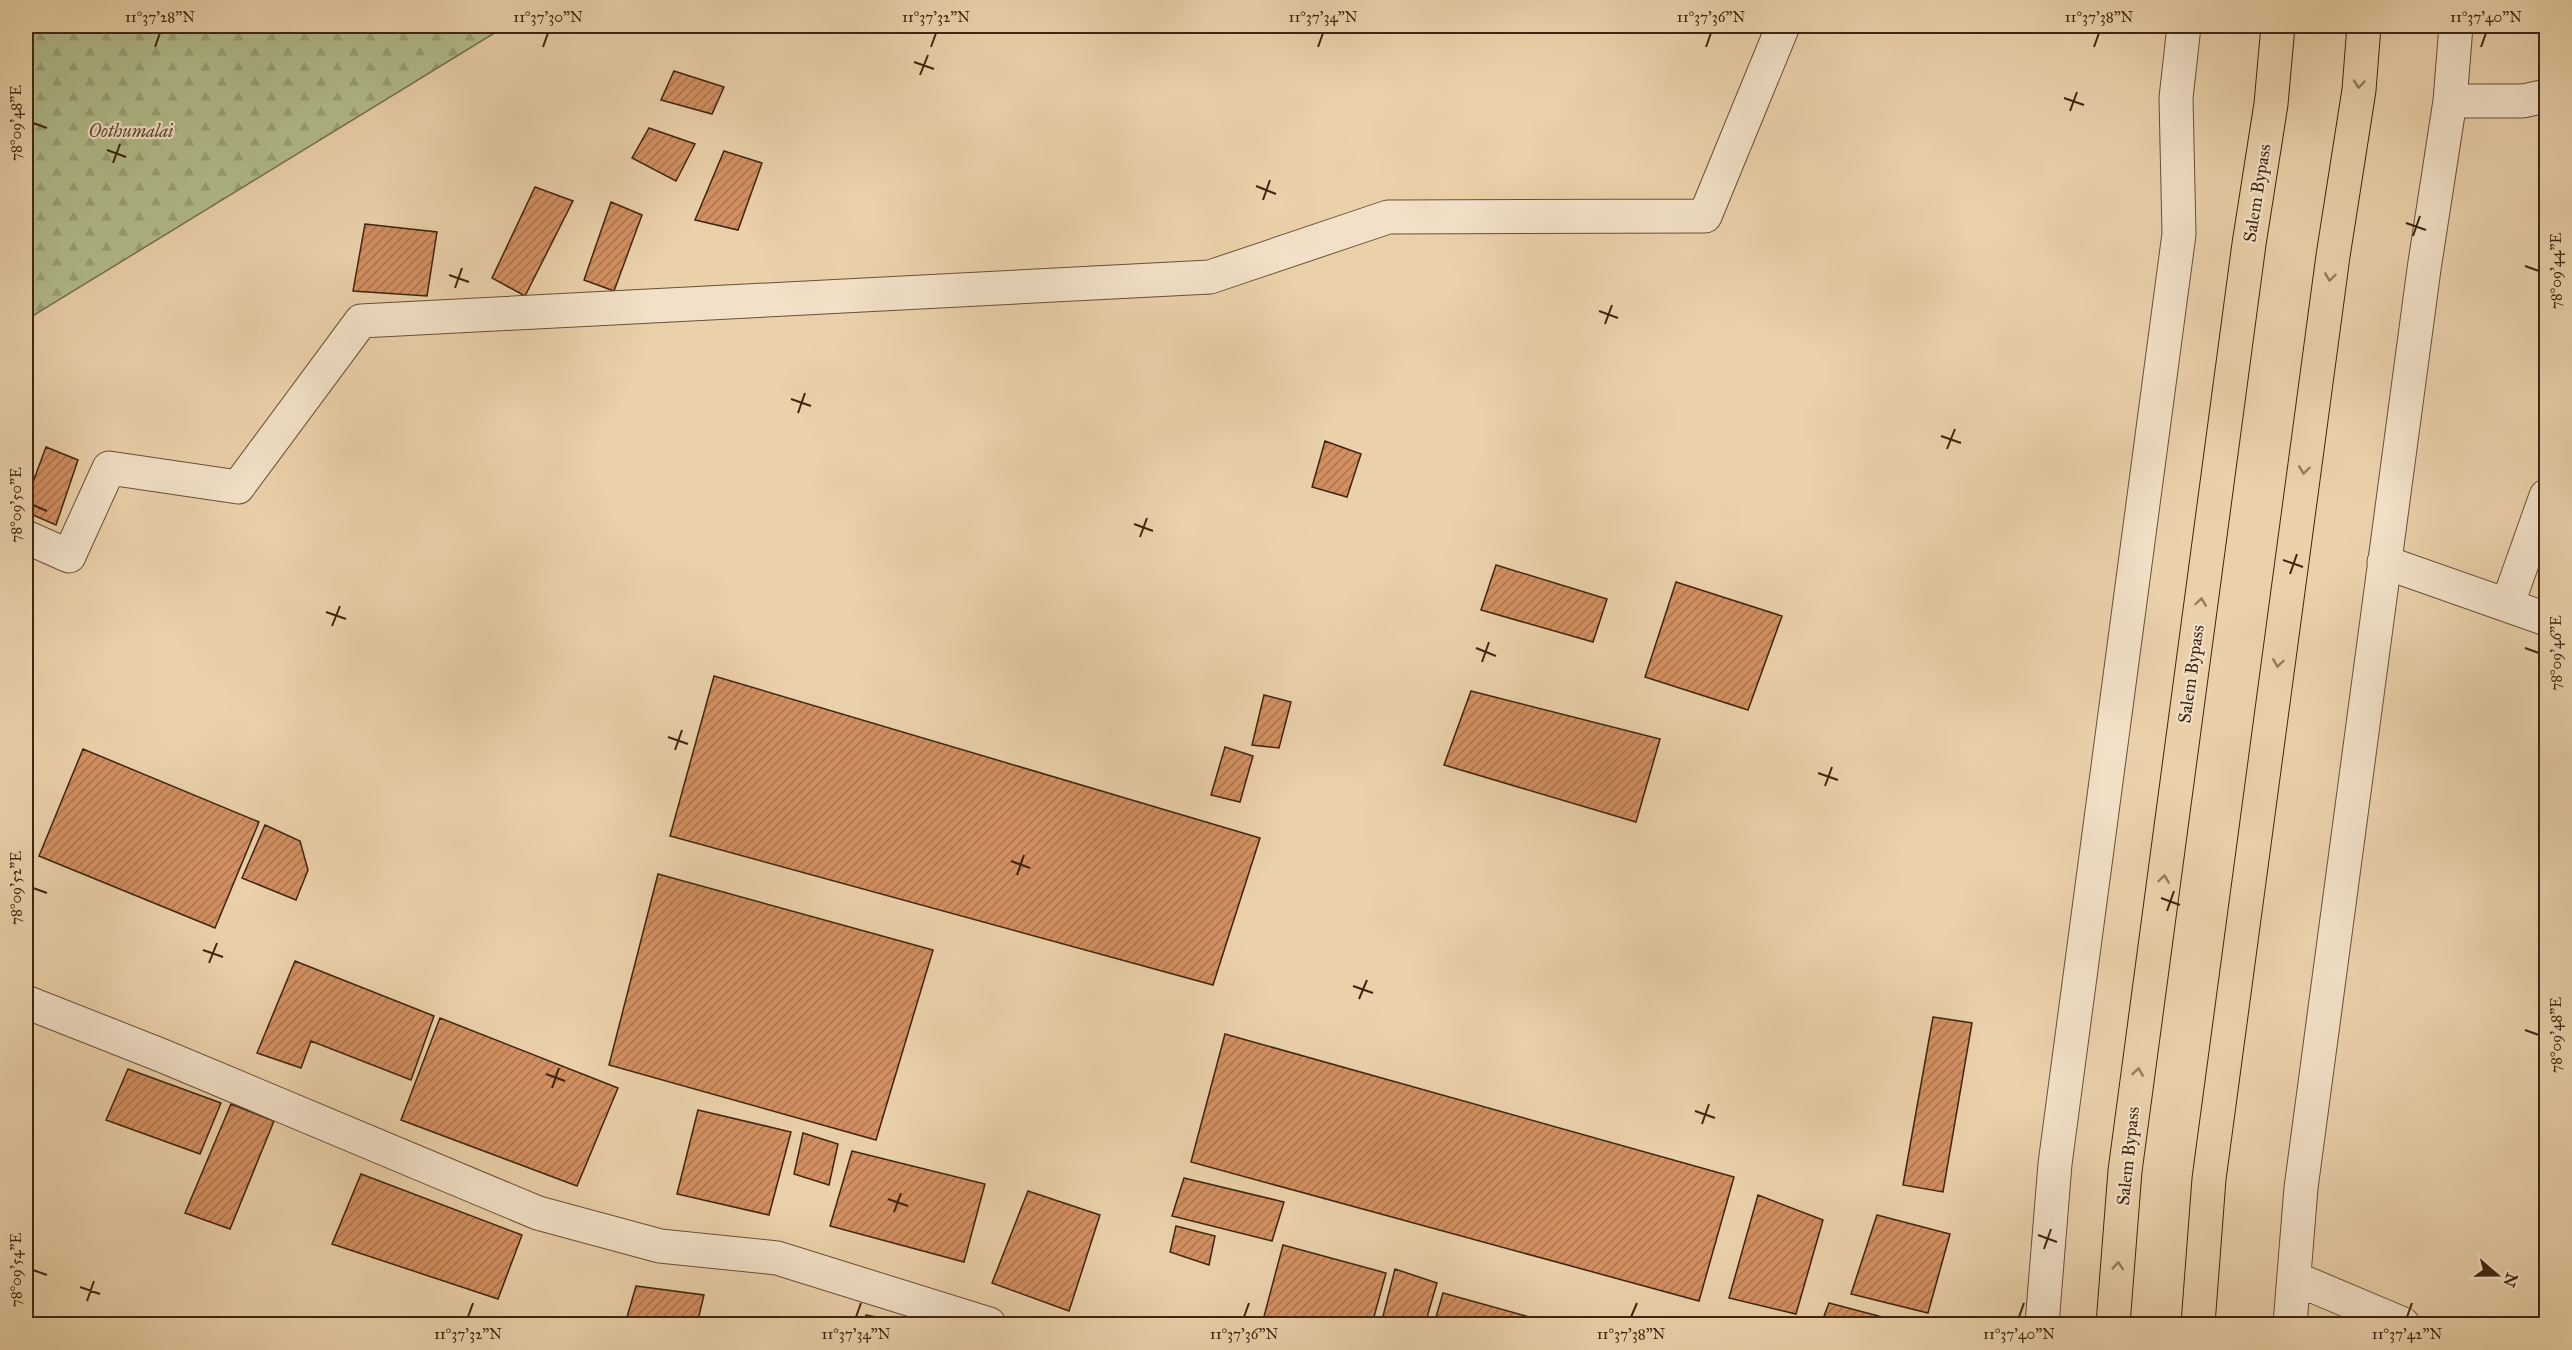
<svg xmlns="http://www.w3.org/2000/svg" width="2572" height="1350" font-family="'IM FELL Great Primer',serif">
  <defs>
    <pattern id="forest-firs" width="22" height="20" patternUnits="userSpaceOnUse" patternTransform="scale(1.5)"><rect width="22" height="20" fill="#b2bd8c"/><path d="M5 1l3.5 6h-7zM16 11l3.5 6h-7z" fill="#9aa278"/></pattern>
    <pattern id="building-hatch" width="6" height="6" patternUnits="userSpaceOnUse" patternTransform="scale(1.5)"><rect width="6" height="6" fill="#d39062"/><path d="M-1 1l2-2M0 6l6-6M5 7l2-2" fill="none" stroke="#ad754f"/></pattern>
  </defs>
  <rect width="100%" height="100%" fill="#ebd1aa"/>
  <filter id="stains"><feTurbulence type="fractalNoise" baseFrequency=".00333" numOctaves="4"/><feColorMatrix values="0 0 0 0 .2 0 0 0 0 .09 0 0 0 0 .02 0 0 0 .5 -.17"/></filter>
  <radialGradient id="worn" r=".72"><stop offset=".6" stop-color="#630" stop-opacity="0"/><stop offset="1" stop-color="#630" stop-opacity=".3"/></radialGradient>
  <path fill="url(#forest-firs)" stroke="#78714e" stroke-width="1.5" d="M26,26H506L26,320Z"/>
  <path fill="url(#building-hatch)" stroke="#3e250f" stroke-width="1.5" d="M674,71L724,87L712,114L661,100Z
    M649,128L695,144L676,181L632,158Z
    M724,151L762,163L738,230L695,220Z
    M535,187L573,201L525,296L492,278Z
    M611,202L642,215L614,291L584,280Z
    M365,224L437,232L427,296L353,291Z
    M1325,441L1361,454L1347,497L1312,487Z
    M46,447L78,460L56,525L26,512V501Z
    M1496,565L1607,599L1593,642L1481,610Z
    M1676,582L1782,616L1748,710L1645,677Z
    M714,676L1260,838L1213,985L670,836Z
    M1471,691L1660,739L1636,822L1444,765Z
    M1264,695L1291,702L1279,748L1252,745Z
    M1225,747L1253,756L1240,802L1211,795Z
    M83,749L259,822L215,928L39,856Z
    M265,825L300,841L308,870L296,900L242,878Z
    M658,874L933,950L876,1140L609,1065Z
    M295,961L434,1016L411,1080L311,1041L301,1068L257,1053Z
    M1933,1017L1972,1023L1943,1192L1903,1185Z
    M440,1018L618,1088L577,1186L401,1120Z
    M1225,1034L1734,1177L1699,1301L1191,1162Z
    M128,1069L221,1103L200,1154L106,1120Z
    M231,1104L274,1121L230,1229L185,1213Z
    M698,1110L791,1132L769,1215L677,1194Z
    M803,1133L838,1144L829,1185L794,1174Z
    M852,1151L985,1184L964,1262L830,1226Z
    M361,1174L522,1235L498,1299L332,1244Z
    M1184,1178L1284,1202L1272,1241L1172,1216Z
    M1028,1191L1100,1215L1069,1311L992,1283Z
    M1758,1195L1823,1220L1796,1314L1729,1298Z
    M1877,1215L1950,1234L1928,1313L1851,1294Z
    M1176,1226L1215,1236L1209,1265L1170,1252Z
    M1283,1245L1386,1273L1372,1324H1262Z
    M1395,1269L1437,1283L1425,1324H1381Z
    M636,1286L704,1295L697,1324H625Z
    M1443,1293L1555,1324H1434Z
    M1829,1303L1909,1324H1821Z
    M866,1315L912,1324H863Z"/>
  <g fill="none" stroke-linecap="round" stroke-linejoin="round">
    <g stroke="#695036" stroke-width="35">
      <path id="minor" d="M2450,101H2523L2546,96
        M26,537L69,556L109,468L238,487L361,321L1210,277L1388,217L1705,216L1783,26
        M2384,562L2546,619
        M2508,603L2546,496
        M26,1002L163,1056L538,1213L660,1246L777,1258L989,1324
        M2294,1278L2403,1324
        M2042,1324L2055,1164L2179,234L2176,98L2184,26
        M2290,1324L2301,1188L2424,269L2450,101L2456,26"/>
    </g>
    <g stroke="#3e250f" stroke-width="35">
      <path id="highway" d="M2113,1324L2125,1171L2249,244L2271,104L2278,26
        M2198,1324L2209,1179L2333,256L2359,90L2364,26"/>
    </g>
    <use href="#minor" stroke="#f2e1c8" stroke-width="33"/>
    <use href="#highway" stroke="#ebd1aa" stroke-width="33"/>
  </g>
  <defs><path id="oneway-chevron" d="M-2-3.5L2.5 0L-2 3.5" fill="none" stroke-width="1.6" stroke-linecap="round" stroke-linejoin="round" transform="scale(1.5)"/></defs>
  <g stroke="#947b5c">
    <use href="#oneway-chevron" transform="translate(2359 84) rotate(95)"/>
    <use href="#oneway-chevron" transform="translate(2330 277) rotate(98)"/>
    <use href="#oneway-chevron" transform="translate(2304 470) rotate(98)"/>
    <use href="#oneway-chevron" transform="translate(2201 602) rotate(-82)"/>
    <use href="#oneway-chevron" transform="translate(2278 663) rotate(98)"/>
    <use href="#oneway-chevron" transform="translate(2164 879) rotate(-82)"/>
    <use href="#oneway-chevron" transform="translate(2138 1072) rotate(-82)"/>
    <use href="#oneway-chevron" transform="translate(2118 1266) rotate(-86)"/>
  </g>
  <path fill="none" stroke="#3e250f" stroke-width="2" d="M155,47L160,33M543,47L548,33M931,47L936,33M1318,47L1323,33M1706,47L1711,33M2094,47L2099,33M2481,47L2486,33M914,62L934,69M920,75L928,55M2064,98L2084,105M2070,111L2077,92M33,123L47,128M107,150L126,157M113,163L120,144M1256,186L1276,194M1263,200L1270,180M2406,223L2426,230M2413,236L2420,216M2525,266L2539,271M449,275L469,282M455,288L462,268M1599,311L1618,318M1605,324L1612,305M791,399L811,406M798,413L805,393M1941,436L1961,443M1947,449L1955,429M33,505L47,511M1134,524L1153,531M1140,537L1147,518M2283,560L2303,567M2290,574L2297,554M326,612L346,619M332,626L340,606M1476,648L1496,656M2525,648L2539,653M1482,662L1489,642M668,737L688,744M675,750L682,730M1818,773L1838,780M1825,786L1832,767M1011,861L1030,868M1017,875L1024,855M33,888L47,893M2161,898L2180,905M2167,911L2174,891M203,950L223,957M209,963L217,943M1353,986L1373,993M1359,999L1367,980M2525,1030L2539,1035M546,1074L565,1081M552,1088L559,1068M1695,1111L1715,1118M1702,1124L1709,1104M888,1199L908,1206M894,1212L901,1193M2038,1235L2057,1242M2044,1249L2051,1229M33,1270L47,1275M80,1287L100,1294M87,1301L94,1281M468,1317L473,1303M856,1317L861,1303M1244,1317L1249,1303M1631,1317L1637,1303M2019,1317L2024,1303M2407,1317L2412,1303"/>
  <g text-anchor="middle" stroke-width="4.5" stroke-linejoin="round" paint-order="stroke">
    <g font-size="18" font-style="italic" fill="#5b4b2e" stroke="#f2e1c8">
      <text x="131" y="137">Oothumalai</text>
    </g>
    <g font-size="18" fill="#3e250f" stroke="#f2e1c8">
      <text transform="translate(2257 193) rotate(-81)" y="6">Salem Bypass</text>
      <text transform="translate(2191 674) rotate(-82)" y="6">Salem Bypass</text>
      <text transform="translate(2128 1156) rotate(-84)" y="6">Salem Bypass</text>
    </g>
  </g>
  <rect width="2572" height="1350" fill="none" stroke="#ebd1aa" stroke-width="66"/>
  <g transform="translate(2497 1275) rotate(110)" stroke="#f2e1c8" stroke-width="4.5" paint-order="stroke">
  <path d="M0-4.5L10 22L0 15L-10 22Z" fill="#3e250f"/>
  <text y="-9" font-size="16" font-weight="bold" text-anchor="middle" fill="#3e250f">N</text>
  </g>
  <rect x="33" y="33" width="2506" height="1284" fill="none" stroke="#3e250f" stroke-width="2"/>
  <g font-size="15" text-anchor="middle" fill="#3e250f">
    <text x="160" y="22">11°37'28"N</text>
    <text x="548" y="22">11°37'30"N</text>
    <text x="936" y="22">11°37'32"N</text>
    <text x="1323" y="22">11°37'34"N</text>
    <text x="1711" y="22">11°37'36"N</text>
    <text x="2099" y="22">11°37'38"N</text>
    <text x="2486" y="22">11°37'40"N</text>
    <text transform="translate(16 123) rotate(-90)" y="5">78°09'48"E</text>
    <text transform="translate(2556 271) rotate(-90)" y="5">78°09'44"E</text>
    <text transform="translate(16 505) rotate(-90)" y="5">78°09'50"E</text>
    <text transform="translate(2556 653) rotate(-90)" y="5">78°09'46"E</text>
    <text transform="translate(16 888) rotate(-90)" y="5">78°09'52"E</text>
    <text transform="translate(2556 1035) rotate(-90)" y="5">78°09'48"E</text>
    <text transform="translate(16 1270) rotate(-90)" y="5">78°09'54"E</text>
    <text x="468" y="1339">11°37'32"N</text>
    <text x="856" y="1339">11°37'34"N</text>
    <text x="1244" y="1339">11°37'36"N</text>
    <text x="1631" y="1339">11°37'38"N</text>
    <text x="2019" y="1339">11°37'40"N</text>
    <text x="2407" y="1339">11°37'42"N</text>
  </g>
  <rect width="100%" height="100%" filter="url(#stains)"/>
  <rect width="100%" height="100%" fill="url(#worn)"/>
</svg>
